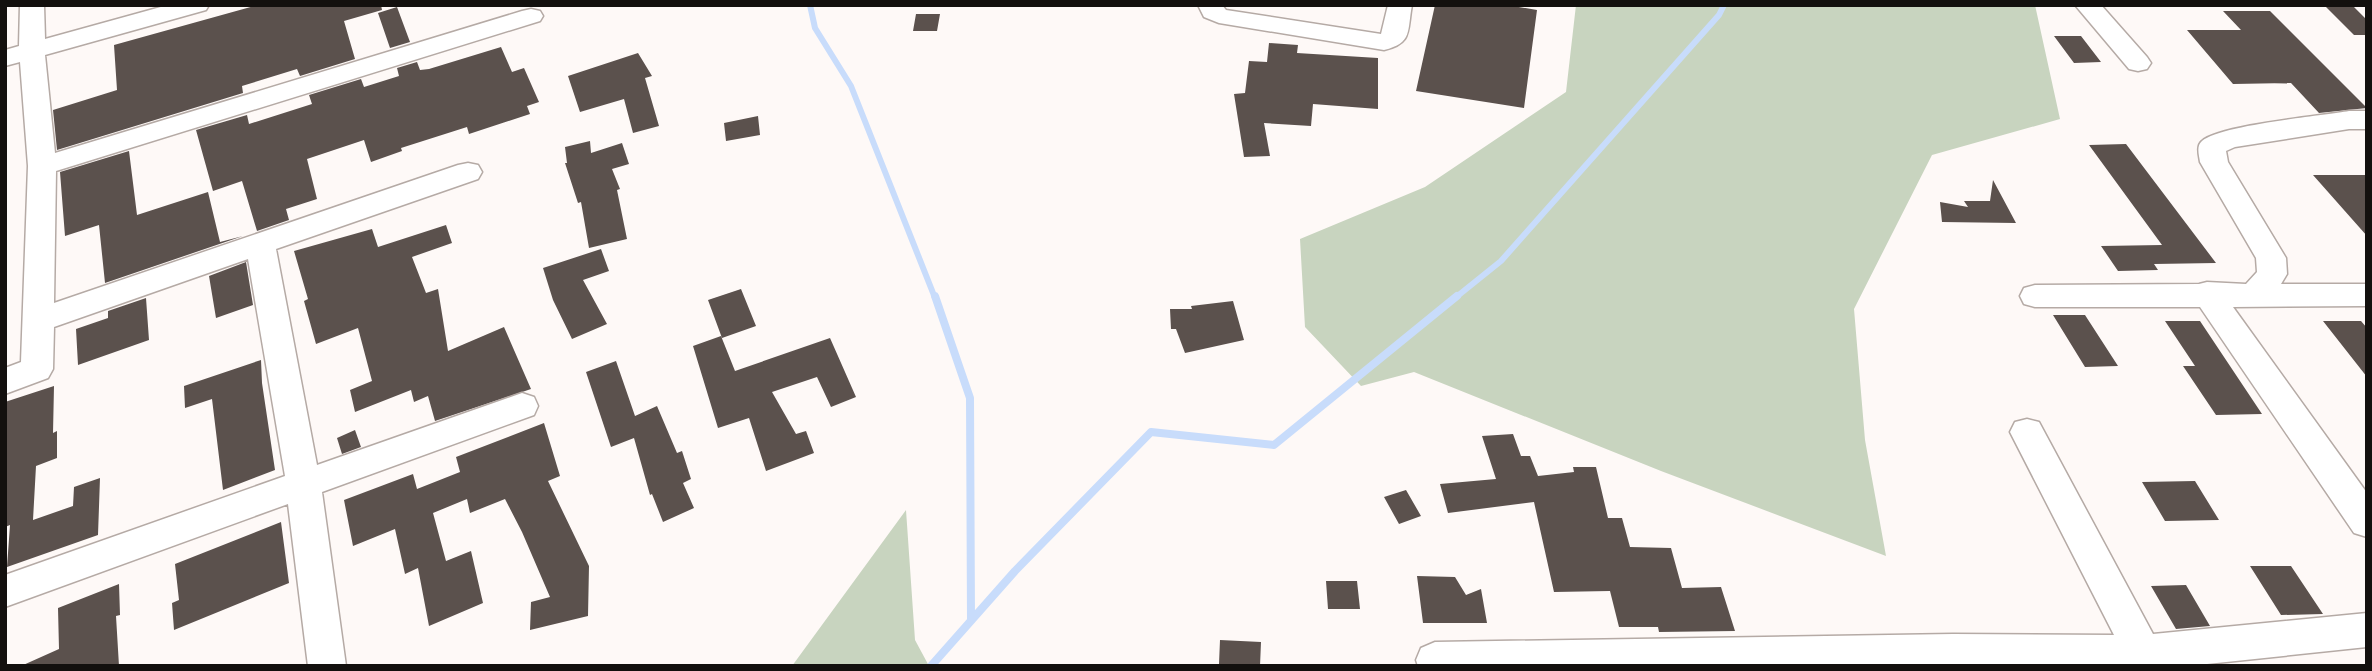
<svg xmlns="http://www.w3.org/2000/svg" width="2372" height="671" font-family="'Times New Roman',serif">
  <rect width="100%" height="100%" fill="#fef9f7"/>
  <path fill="#c8d4bf" d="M1576,5H2035L2060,119L1932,155L1854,309L1865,440L1886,556L1661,471L1414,372L1361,386L1305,327L1300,239L1425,187L1566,92Z
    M906,510L915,640L929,666H792Z"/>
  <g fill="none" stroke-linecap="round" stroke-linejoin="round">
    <path stroke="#c8dcfb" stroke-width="6" d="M810,5L815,28L851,86L935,298
      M1455,298L1501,261L1719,15L1724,5"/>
    <path stroke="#c8dcfb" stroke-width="8" d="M935,296L970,398L971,620
      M931,666L1015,571L1151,432L1274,445L1457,296"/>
  </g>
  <path fill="#5b514d" d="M258,5H381L382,10L344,21L355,59L300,76L297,69L242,86L243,93L57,150L53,110L117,90L114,45Z
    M1435,5H1507L1537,10L1524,108L1416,91Z
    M397,7L410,42L390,48L378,13Z
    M2326,7H2354L2367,20V35H2354Z
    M2223,11H2270L2367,108L2319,113L2291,83L2233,84L2187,30H2241Z
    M916,14H940L937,31H913Z
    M2054,36H2081L2101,62L2074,63Z
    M1269,43L1298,45L1297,53L1378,58V109L1313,104L1311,126L1264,123L1270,156L1244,157L1234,94L1245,93L1249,61L1267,62Z
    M501,47L512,72L524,68L539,102L527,106L530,114L469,134L467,127L401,148L402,151L371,162L364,140L307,159L317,199L286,209L289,220L257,231L242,181L213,191L196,130L247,115L249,124L312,104L309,95L361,79L364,87L399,76L397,68L417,62L420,70L429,69Z
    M638,53L652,76L645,78L659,126L633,133L624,99L580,112L568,76Z
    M758,116L760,135L726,141L724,123Z
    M590,141L591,153L622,143L629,164L612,169L620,189L617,190L627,239L589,248L581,202L578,203L565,163H567L565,147Z
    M2126,144L2216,263L2154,264L2158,270L2118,271L2101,246L2162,245L2089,145Z
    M129,151L137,215L208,192L220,242L243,236L105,283L99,225L65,236L60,172Z
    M2313,175H2367V236Z
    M1993,180L2016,223L1942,222L1940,202L1968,207L1964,201H1990Z
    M446,225L452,243L412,257L426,293L438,289L448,351L504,327L531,389L435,421L428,396L414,402L411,390L355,412L350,390L372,381L358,328L316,344L304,301L308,299L294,251L372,229L378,247Z
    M601,249L609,271L583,280L607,324L572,339L553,300L543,268Z
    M246,262L253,305L216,318L209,276Z
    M741,289L756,326L722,338L708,300Z
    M146,298L149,340L78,365L76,329L108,318V311Z
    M1233,301L1244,340L1185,353L1176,329H1171L1170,309H1192L1191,306Z
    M2053,315H2085L2118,366L2085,367Z
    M2165,321H2200L2262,414L2216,415L2183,366H2195Z
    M2323,321H2361L2367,328V377Z
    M721,336L735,371L830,338L856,397L831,407L817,377L772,392L796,434L806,431L814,453L766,471L749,418L718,428L693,346Z
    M261,360L262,383L275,470L223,490L212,399L185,408L184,386Z
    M616,361L635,416L657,406L677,453L682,451L691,479L683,483L694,508L663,522L652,494L650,495L634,438L611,447L586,372Z
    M54,386L53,433L57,431V458L36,466L33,520L73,506L74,487L100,478L98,535L7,567L10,525L5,527V402Z
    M544,423L560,476L548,481L589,566L588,616L530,630L531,602L550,597L522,532L505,499L470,513L467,499L433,513L446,561L471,551L483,603L429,626L418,568L405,574L395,529L353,546L344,500L413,474L417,489L460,472L456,457Z
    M355,430L361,447L342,454L337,438Z
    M1513,434L1521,456H1530L1538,476L1574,472L1573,467H1596L1608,518H1622L1630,547L1671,548L1682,588L1721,587L1735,631L1659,632L1658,627H1619L1610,591L1554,592L1534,502L1448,513L1440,484L1496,479L1482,436Z
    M2195,481L2219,520L2165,521L2142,482Z
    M1406,490L1421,516L1399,524L1384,497Z
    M281,522L289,583L174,630L172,603L179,600L175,564Z
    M2250,566H2291L2323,614L2281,615Z
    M1417,576L1455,577L1466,595L1481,589L1487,623H1423Z
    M1326,581H1357L1360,609H1328Z
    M119,584L120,615L116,616L119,666H21L59,649L58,608Z
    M2186,585L2210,626L2176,629L2151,586Z
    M1220,640L1261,642L1260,666L1219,664Z"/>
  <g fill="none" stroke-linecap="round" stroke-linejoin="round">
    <g stroke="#b5aaa5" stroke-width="3">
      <path id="minor" d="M20,5H44L45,39L168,5H209L206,10L45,55L55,153L522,11L531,9L540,11L543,16L540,21L56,171L54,303L458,165L468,163L478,165L482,172L478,179L276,249L317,465L522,393L534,397L538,406L534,415L322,492L346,666H308L288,504L5,607V575L285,476L248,259L54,327L53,369L48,378L5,394V368L21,362L28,166L20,62L5,66V50L19,46Z
        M1198,5H1222L1226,10L1381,34L1388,5H1412C1407,31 1413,43 1384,50L1219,23L1204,17Z
        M2075,5H2101L2147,57L2151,63L2147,69L2138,71L2129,69Z
        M2349,111H2367V129H2349L2235,147L2226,151L2228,162L2286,258L2287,274L2281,284H2367V306L2233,307L2367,493V537L2354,533L2200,307H2035L2024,304L2020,296L2024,288L2035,285L2199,284L2207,282L2246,284L2257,272L2256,258L2200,162C2199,155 2196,146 2202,141C2220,125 2321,116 2349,111Z
        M2027,419L2039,422L2153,634L2367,613V647L2188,666H1418L1416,660L1421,648L1435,642L1953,634L2114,635L2010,432L2015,422Z"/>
    </g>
    <use href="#minor" fill="#fff" fill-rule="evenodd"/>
  </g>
  <rect width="2372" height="671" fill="none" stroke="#13100e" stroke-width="14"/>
</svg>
